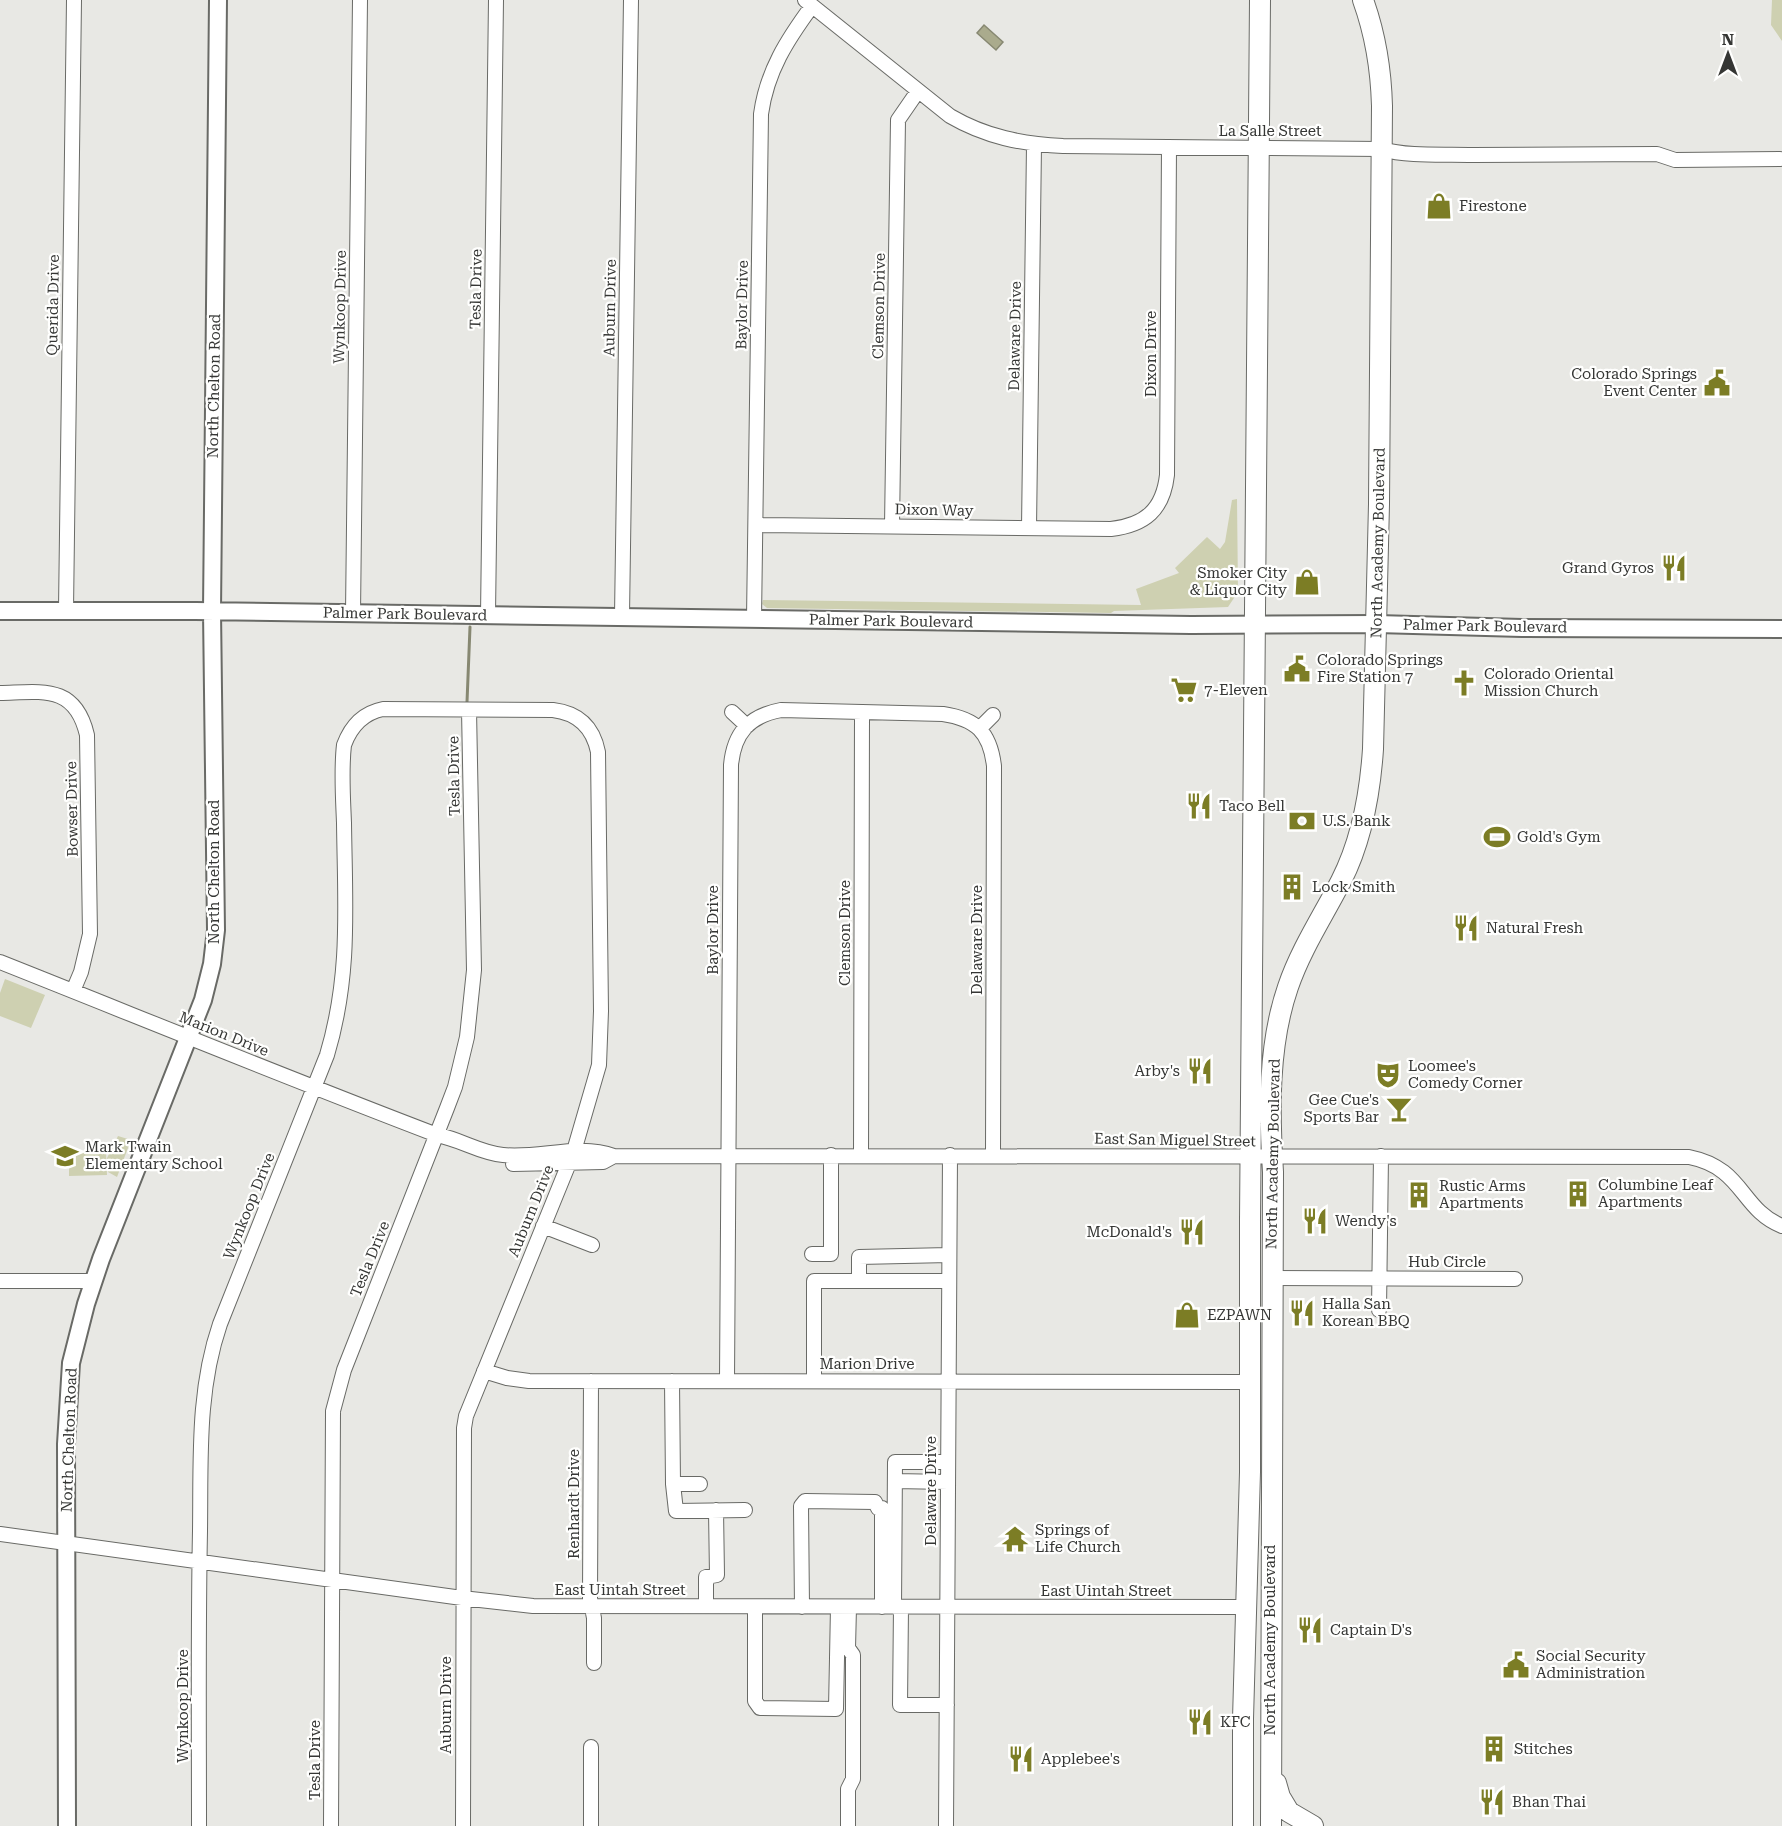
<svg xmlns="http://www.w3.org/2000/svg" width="1782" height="1826" font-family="'Roboto Serif',serif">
  <rect width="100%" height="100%" fill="#e8e8e4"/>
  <path fill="#ced0b1" d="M1772,0H1782V41L1771,25Z
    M1237,499L1238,592L1228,607L1114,611L1111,613L767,608L762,604L763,600L1141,605L1136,589L1179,573L1175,568L1207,537L1220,549L1225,542L1232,500Z
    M5,979L45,995L31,1028L0,1016V993Z
    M118,1136L131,1140L117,1177L108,1172L107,1158Z
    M106,1152L107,1175L69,1176V1153Z"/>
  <path fill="#aaab8d" stroke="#878872" stroke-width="1.5" d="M984,25L1003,42L996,50L977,33Z"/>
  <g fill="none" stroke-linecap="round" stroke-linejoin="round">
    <path stroke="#878872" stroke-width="3" d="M467,702L470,627"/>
    <g stroke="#696a66" stroke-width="16">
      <path id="minor" d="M805,0L950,116C986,137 1022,144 1063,146L1381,149C1410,157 1442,154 1473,155C1534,155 1595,154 1657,154L1675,160L1780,159
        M756,525L1111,529C1145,525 1163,510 1167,475L1169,147
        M892,526L898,120L918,91
        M1029,528L1034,145
        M66,610L74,0
        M353,614L360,0
        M488,615L496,0
        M622,616L631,0
        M754,619L761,114C767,71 787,40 812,6
        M0,693C42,692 75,684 87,735L90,934L81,972L73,991
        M732,712L747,726
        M980,728L993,715
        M0,962C146,1020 290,1079 437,1135C460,1139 480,1153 503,1155C540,1159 578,1143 614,1156L1689,1157C1744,1168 1740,1209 1782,1226
        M861,1155L862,712
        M513,1164L603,1162L614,1156
        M543,1226L592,1245
        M812,1254H831V1155
        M1272,1278L1515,1279
        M0,1281H93
        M859,1281V1257L949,1255
        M1379,1310L1381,1156
        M484,1371L507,1378L529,1381L1251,1382
        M727,1380L731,765C734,733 749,716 781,710L943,714C976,719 990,732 994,766L993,1155
        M591,1381L590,1598L594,1618V1663
        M672,1381L673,1484H700
        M814,1381V1281H949
        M895,1481L948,1482
        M673,1484L676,1511L745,1510
        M0,1534L462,1598L533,1606L1246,1607
        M706,1606V1577L717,1575L716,1510
        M755,1607V1701L760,1708L836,1709L838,1607
        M802,1607L801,1506L805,1501L875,1502L878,1508H882V1607
        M894,1607L895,1462H948
        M901,1607L900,1705H947
        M199,1826C199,1728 198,1629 200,1531C201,1460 197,1391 220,1324L327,1055C351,975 345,905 344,823C343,797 341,770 344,745C351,726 363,713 383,709L553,710C578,713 593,727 598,752L601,1011L599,1065L574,1151L466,1416L464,1428L463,1826
        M331,1826L333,1411L344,1370L447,1108L455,1087L467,1037L474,970L469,710
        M591,1826V1747
        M848,1826V1789L853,1779V1655L848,1648L849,1607
        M946,1826L950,1155"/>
    </g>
    <g stroke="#696a66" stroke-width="20">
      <path id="major" d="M0,611H195L1191,625L1377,624L1522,628L1782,629
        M67,1826L66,1444L71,1363L86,1304L101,1259L203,1000L212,964L216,930L212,611L218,0"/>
    </g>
    <g stroke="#696a66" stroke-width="22">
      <path id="highway" d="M1276,1783L1280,1797L1289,1812L1313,1826
        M1243,1826V1719L1250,1472V1221L1260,0
        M1271,1826L1273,1172C1269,1111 1268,1045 1288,987C1301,949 1323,916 1341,881C1362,840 1370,794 1373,749L1379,504L1382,106C1381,69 1376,36 1363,0"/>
    </g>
    <use href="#minor" stroke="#fff" stroke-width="14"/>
    <use href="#major" stroke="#fff" stroke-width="16"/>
    <use href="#highway" stroke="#fff" stroke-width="20"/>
  </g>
  <defs>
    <g id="shop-bare" transform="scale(2.07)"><path d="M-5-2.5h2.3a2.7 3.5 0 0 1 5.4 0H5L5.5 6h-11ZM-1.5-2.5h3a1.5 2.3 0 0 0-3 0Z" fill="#7c7d25" stroke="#fffffe" stroke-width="2.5" paint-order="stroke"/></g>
    <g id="civic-bare" transform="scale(2.07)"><path d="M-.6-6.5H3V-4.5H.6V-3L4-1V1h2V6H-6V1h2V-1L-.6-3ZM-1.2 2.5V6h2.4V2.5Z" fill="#7c7d25" stroke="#fffffe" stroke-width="2.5" paint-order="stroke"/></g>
    <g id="restaurant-bare" transform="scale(2.07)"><path d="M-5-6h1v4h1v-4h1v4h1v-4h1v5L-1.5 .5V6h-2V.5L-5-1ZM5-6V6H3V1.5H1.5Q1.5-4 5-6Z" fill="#7c7d25" stroke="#fffffe" stroke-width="2.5" paint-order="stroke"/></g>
    <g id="church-bare" transform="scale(2.07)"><path d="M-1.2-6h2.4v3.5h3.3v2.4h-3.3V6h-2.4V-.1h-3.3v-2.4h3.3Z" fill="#7c7d25" stroke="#fffffe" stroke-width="2.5" paint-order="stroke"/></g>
    <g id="supermarket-bare" transform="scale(2.07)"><path d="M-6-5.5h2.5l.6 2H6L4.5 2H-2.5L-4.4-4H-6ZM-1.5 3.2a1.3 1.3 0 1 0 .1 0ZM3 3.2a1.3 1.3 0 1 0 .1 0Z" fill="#7c7d25" stroke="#fffffe" stroke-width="2.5" paint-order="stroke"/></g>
    <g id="bank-bare" transform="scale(2.07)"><path d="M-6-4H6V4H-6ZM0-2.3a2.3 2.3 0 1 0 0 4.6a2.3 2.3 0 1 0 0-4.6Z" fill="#7c7d25" stroke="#fffffe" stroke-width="2.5" paint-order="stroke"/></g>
    <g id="stadium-bare" transform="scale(2.07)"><path d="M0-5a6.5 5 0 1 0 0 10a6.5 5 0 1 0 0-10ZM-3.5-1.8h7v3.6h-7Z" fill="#7c7d25" stroke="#fffffe" stroke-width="2.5" paint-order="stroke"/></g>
    <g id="building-bare" transform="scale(2.07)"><path d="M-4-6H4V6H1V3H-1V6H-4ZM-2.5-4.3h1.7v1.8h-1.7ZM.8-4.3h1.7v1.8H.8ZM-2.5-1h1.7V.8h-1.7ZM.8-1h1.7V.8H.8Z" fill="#7c7d25" stroke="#fffffe" stroke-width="2.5" paint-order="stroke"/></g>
    <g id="theatre-bare" transform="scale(2.07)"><path d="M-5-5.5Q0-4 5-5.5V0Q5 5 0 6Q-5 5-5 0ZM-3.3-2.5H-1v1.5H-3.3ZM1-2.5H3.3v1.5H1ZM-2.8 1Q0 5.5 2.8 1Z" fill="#7c7d25" stroke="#fffffe" stroke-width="2.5" paint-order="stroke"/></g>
    <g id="bar-bare" transform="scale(2.07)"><path d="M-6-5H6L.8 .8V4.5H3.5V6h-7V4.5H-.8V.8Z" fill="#7c7d25" stroke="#fffffe" stroke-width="2.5" paint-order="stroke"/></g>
    <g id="school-bare" transform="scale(2.07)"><path d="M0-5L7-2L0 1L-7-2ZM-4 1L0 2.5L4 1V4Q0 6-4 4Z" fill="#7c7d25" stroke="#fffffe" stroke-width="2.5" paint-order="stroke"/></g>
    <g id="temple-bare" transform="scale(2.07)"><path d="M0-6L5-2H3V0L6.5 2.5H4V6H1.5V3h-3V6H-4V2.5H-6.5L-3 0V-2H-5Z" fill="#7c7d25" stroke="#fffffe" stroke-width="2.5" paint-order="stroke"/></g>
  </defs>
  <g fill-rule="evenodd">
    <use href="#shop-bare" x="1439" y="206"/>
    <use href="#civic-bare" x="1717" y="383"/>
    <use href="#restaurant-bare" x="1674" y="568"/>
    <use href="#shop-bare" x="1307" y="582"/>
    <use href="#civic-bare" x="1297" y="669"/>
    <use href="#church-bare" x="1464" y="683"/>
    <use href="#supermarket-bare" x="1184" y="690"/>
    <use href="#restaurant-bare" x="1199" y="806"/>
    <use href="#bank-bare" x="1302" y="821"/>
    <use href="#stadium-bare" x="1497" y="837"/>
    <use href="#building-bare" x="1292" y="887"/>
    <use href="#restaurant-bare" x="1466" y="928"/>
    <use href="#restaurant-bare" x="1200" y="1071"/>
    <use href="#theatre-bare" x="1388" y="1075"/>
    <use href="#bar-bare" x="1399" y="1109"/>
    <use href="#school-bare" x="65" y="1156"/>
    <use href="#building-bare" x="1578" y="1194"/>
    <use href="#building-bare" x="1419" y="1195"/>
    <use href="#restaurant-bare" x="1315" y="1221"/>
    <use href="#restaurant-bare" x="1192" y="1232"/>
    <use href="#restaurant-bare" x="1302" y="1313"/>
    <use href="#shop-bare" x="1187" y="1315"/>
    <use href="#temple-bare" x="1015" y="1539"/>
    <use href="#restaurant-bare" x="1310" y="1630"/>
    <use href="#civic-bare" x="1516" y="1665"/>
    <use href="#restaurant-bare" x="1200" y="1722"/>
    <use href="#building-bare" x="1494" y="1749"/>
    <use href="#restaurant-bare" x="1021" y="1759"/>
    <use href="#restaurant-bare" x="1492" y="1802"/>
  </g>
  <g text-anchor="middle" stroke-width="4.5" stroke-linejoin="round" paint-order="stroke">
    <g font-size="15" fill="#353634" stroke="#fffffe">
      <text x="1270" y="136">La Salle Street</text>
      <text transform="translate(476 289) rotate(-89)" y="5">Tesla Drive</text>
      <text transform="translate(53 305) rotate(-89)" y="5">Querida Drive</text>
      <text transform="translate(742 305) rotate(-89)" y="5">Baylor Drive</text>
      <text transform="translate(879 306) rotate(-89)" y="5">Clemson Drive</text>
      <text transform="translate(340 307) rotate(-89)" y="5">Wynkoop Drive</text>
      <text transform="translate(610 308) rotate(-89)" y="5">Auburn Drive</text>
      <text transform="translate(1015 336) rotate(-89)" y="5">Delaware Drive</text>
      <text transform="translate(1151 354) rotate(-90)" y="5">Dixon Drive</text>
      <text transform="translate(214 386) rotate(-89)" y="5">North Chelton Road</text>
      <text transform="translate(934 510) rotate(1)" y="5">Dixon Way</text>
      <text transform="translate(1378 543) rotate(-89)" y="5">North Academy Boulevard</text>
      <text transform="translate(405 614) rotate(1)" y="5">Palmer Park Boulevard</text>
      <text transform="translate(891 621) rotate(1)" y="5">Palmer Park Boulevard</text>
      <text transform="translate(1485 626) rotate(1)" y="5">Palmer Park Boulevard</text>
      <text transform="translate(454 776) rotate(-91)" y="5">Tesla Drive</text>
      <text transform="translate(72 809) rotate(-91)" y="5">Bowser Drive</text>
      <text transform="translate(214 872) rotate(-90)" y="5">North Chelton Road</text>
      <text transform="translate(713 930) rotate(-90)" y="5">Baylor Drive</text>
      <text transform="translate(845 933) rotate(-90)" y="5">Clemson Drive</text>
      <text transform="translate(977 940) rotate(-90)" y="5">Delaware Drive</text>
      <text transform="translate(224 1034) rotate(22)" y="5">Marion Drive</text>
      <text transform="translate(1175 1140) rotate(1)" y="5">East San Miguel Street</text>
      <text transform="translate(1273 1154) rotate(-89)" y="5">North Academy Boulevard</text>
      <text transform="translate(249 1206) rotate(-68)" y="5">Wynkoop Drive</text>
      <text transform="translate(531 1211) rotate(-68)" y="5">Auburn Drive</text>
      <text transform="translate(370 1259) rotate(-68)" y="5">Tesla Drive</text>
      <text x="1447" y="1267">Hub Circle</text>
      <text x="867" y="1369">Marion Drive</text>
      <text transform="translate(69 1440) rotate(-88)" y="5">North Chelton Road</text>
      <text transform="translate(931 1491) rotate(-90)" y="5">Delaware Drive</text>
      <text transform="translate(574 1504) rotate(-90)" y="5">Renhardt Drive</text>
      <text x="620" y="1595">East Uintah Street</text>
      <text x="1106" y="1596">East Uintah Street</text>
      <text transform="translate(1270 1640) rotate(-90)" y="5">North Academy Boulevard</text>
      <text transform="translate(446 1705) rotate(-90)" y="5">Auburn Drive</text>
      <text transform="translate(183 1706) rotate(-90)" y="5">Wynkoop Drive</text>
      <text transform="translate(315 1760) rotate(-90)" y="5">Tesla Drive</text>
    </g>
    <g font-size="15" fill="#353634" stroke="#fffffe" text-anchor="start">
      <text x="1459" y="211">Firestone</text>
      <text x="1697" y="379" text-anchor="end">Colorado Springs<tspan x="1697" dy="17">Event Center</tspan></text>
      <text x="1654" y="573" text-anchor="end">Grand Gyros</text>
      <text x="1287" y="578" text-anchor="end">Smoker City<tspan x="1287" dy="17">&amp; Liquor City</tspan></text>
      <text x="1317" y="665">Colorado Springs<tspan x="1317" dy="17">Fire Station 7</tspan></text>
      <text x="1484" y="679">Colorado Oriental<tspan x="1484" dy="17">Mission Church</tspan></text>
      <text x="1204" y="695">7-Eleven</text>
      <text x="1219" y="811">Taco Bell</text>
      <text x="1322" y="826">U.S. Bank</text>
      <text x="1517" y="842">Gold's Gym</text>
      <text x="1312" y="892">Lock Smith</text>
      <text x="1486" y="933">Natural Fresh</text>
      <text x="1408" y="1071">Loomee's<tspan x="1408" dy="17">Comedy Corner</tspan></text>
      <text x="1180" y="1076" text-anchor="end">Arby's</text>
      <text x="1379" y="1105" text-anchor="end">Gee Cue's<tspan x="1379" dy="17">Sports Bar</tspan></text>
      <text x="85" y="1152">Mark Twain<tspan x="85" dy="17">Elementary School</tspan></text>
      <text x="1598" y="1190">Columbine Leaf<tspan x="1598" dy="17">Apartments</tspan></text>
      <text x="1439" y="1191">Rustic Arms<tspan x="1439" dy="17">Apartments</tspan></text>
      <text x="1335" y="1226">Wendy's</text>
      <text x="1172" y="1237" text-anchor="end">McDonald's</text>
      <text x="1322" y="1309">Halla San<tspan x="1322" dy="17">Korean BBQ</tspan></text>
      <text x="1207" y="1320">EZPAWN</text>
      <text x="1035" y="1535">Springs of<tspan x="1035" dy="17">Life Church</tspan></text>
      <text x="1330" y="1635">Captain D's</text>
      <text x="1536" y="1661">Social Security<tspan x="1536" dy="17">Administration</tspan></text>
      <text x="1220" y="1727">KFC</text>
      <text x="1514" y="1754">Stitches</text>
      <text x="1041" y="1764">Applebee's</text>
      <text x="1512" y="1807">Bhan Thai</text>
    </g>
  </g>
  <g transform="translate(1728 54)" stroke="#fffffe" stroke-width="4.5" paint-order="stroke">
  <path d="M0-4.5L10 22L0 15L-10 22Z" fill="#353634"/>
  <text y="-9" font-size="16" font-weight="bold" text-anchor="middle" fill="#353634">N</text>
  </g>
</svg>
